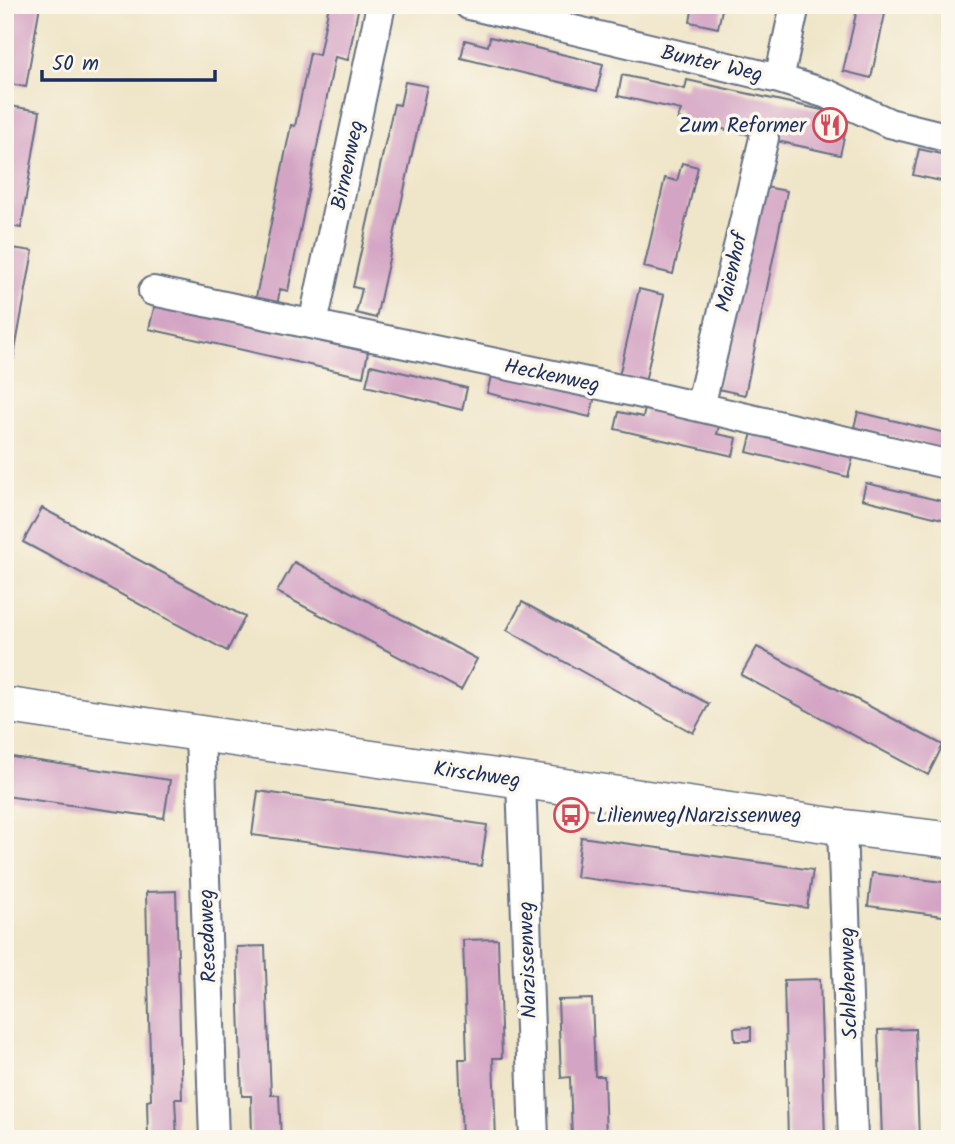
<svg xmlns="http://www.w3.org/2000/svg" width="955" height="1144" font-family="Kalam,sans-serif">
  <rect width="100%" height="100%" fill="#fbf7ec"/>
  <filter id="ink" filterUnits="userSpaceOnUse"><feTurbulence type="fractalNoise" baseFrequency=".0143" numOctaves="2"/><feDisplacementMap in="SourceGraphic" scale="14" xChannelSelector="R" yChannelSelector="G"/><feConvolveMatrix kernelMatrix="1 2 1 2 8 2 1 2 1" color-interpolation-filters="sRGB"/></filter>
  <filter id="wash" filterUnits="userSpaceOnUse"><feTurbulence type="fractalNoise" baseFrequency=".00686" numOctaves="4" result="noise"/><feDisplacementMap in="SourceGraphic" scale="28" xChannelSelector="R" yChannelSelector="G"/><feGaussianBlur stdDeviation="1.57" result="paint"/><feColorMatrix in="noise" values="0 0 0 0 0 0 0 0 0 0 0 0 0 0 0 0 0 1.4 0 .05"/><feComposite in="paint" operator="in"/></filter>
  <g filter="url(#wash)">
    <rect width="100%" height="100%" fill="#efe5c8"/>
    <g id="blocks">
      <path fill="#d4a4c4" d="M13,5H40L26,87L5,83V48Z
        M329,5H359L348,60L335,57L288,291L280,289L277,306L255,302L291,125L295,126L310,53L319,55Z
        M693,5H723L718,28L690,22Z
        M858,5H887L871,78L843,71Z
        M490,37L603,64L597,91L461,58L465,40L488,46Z
        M622,75L685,89L687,80L849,116L840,155L678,119L681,110L618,96Z
        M405,82L427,86L376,318L356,313L362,289L353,287L394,104L400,105Z
        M10,106L40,111L21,228L5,225V134Z
        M919,149L950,156V183L913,175Z
        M682,163L698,167L673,274L644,267L665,178L677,181Z
        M760,186L787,191L745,395L718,389Z
        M5,247L33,251L7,394H5Z
        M639,289L664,295L645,382L619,376Z
        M155,304L368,352L363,377L149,329Z
        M371,365L467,388L462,410L366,386Z
        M492,372L595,396L590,417L487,393Z
        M645,409L719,426L717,434L737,438L733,456L615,429L619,412L643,417Z
        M858,412L950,434V451L854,427Z
        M753,429L854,454L848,477L747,452Z
        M866,483L950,503V521L862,499Z
        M42,508L245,617L227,651L23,542Z
        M294,562L477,659L461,690L277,592Z
        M522,602L709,704L693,733L507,630Z
        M757,647L943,745L928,775L741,675Z
        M5,756L170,780L164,818L5,796Z
        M258,791L487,825L481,866L252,835Z
        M581,837L813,870L807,908L576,877Z
        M872,873L950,883V917L868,906Z
        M176,891L182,1099H175L177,1139H148L147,1101L151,1100L146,892Z
        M498,939L502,1058H493L496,1139H462L459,1059H467L463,940Z
        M265,946L271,1095H279L281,1139H252L251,1096H242L237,947Z
        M820,979L825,1139H788L784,980Z
        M592,999L595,1076H604L606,1139H572L570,1077L561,1078L558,1000Z
        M751,1027V1041H735L734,1028Z
        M915,1029L919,1139L882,1138L878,1030Z"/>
    </g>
  </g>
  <g filter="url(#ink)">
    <use href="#blocks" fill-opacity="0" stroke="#656f83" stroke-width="2"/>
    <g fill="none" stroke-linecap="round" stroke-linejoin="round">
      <g stroke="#656f83" stroke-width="32">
        <path id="minor" d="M469,5L779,79L827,94L889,123L950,138
          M779,79L795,5
          M153,291L634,392L950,465
          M313,324L381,5
          M700,407L764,138
          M200,734L214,1139
          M521,781L534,1139
          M842,827L853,1139"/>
      </g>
      <g stroke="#656f83" stroke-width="38">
        <path id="major" d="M5,705L842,827L950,840"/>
      </g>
      <use href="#minor" stroke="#fff" stroke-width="28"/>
      <use href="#major" stroke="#fff" stroke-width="35"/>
    </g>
  </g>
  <defs>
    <g id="restaurant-ring" transform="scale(1.75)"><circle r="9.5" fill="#fbf7ec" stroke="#d1495b" stroke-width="1.5"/><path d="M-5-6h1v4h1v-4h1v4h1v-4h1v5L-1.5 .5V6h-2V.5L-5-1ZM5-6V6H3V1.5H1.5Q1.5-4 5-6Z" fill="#d1495b"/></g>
    <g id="bus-ring" transform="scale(1.75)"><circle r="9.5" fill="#fbf7ec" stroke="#d1495b" stroke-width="1.5"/><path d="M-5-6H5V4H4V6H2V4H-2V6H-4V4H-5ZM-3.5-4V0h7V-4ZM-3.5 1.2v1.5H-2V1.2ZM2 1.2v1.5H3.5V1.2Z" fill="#d1495b"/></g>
  </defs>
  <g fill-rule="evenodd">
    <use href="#restaurant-ring" x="830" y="125"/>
    <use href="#bus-ring" x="571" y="815"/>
  </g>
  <g text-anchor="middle" stroke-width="7" stroke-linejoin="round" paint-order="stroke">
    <g font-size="21" fill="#1b2f5e" stroke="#fbf7ec">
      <text transform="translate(712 63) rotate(13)" y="7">Bunter Weg</text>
      <text transform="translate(347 165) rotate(-78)" y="7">Birnenweg</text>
      <text transform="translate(731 272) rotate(-77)" y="7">Maienhof</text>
      <text transform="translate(552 375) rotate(12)" y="7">Heckenweg</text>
      <text transform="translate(477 774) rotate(8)" y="7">Kirschweg</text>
      <text transform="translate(207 936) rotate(-92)" y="7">Resedaweg</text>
      <text transform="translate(527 960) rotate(-92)" y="7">Narzissenweg</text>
      <text transform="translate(848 983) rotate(-92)" y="7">Schlehenweg</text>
    </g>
    <g font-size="21" fill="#1b2f5e" stroke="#fbf7ec" text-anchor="end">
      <text x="806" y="132">Zum Reformer</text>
      <text x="596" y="822" text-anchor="start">Lilienweg/Narzissenweg</text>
    </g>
  </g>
  <rect width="955" height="1144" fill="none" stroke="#fbf7ec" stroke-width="28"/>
  <path d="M42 70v10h173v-10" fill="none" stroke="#1b2f5e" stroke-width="3.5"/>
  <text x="52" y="70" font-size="21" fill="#1b2f5e" stroke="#fbf7ec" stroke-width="5" paint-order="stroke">50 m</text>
</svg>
